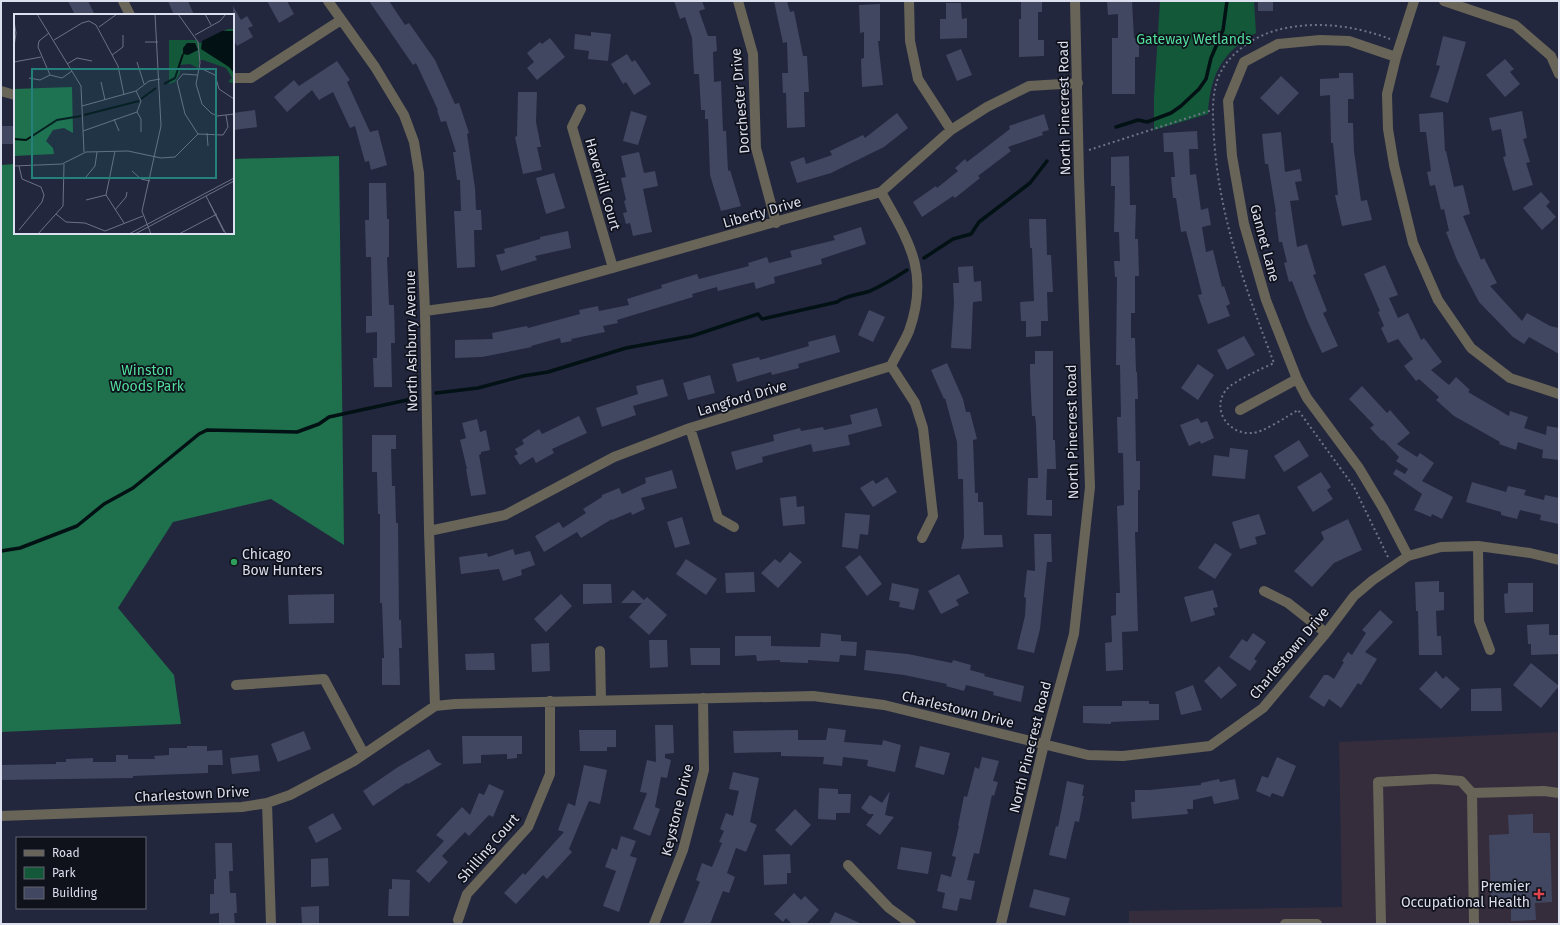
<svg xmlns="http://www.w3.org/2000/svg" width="1560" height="925" font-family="'Fira Sans',sans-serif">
  <rect width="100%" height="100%" fill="#22273e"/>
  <path fill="#352c3c" d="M1559,732V924H1129V911L1342,907L1339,742Z"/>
  <path fill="#14583a" d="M1160,1H1254L1256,33C1222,52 1210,75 1208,114L1154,130V97Z"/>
  <path fill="#1e714c" d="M339,156L344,545L271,499L173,522L118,608L174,675L181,724L1,732V165L15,164V233H233V159Z"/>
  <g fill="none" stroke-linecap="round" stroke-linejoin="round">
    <path stroke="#021114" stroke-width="3.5" d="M1116,127L1138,120L1147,122L1171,113L1181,106L1199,89L1206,79L1211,58L1223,30L1227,1
      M924,258L953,239L971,234L979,222L1030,183L1047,161
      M436,393L478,388L523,376L548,372L626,348L692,336L758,314L762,319L837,302C846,295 859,295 870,291C883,285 895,278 907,270
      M1,551L20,548L77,526L104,504L133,488L199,434L207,430L297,432L319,424L329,417L407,400L417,395"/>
  </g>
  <path fill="#424761" d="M68,1H88L95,15H75Z
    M168,1H188L194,15H174Z
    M267,1H287L294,14L279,23Z
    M369,1H389L405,25L409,23L435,60L455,104L459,103L469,133L467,134L475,188L476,210H481L482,230H474L475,267L457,268L454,211H461L460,180H457L453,152H456L446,121L441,122L437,110H438L416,63L413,65Z
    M674,1H702L705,9L699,11L708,36H716L717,51L713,52L714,82L721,81L723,131H726L728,171L730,170L741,206L721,211L710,175L708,119H705V110H701L699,74H694L692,38L685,17L680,19Z
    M774,1H787L790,12L794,11L803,56H807L809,92H804L805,127L787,128L786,93H783L782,73H788L787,42L783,43Z
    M1021,1H1042V12H1038V40H1044V56L1019,57V19H1021Z
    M1107,1H1132L1134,38H1139V57H1135V94H1112V38H1118V14L1108,15Z
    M1258,1H1273V11H1258Z
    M946,3H961L962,19L967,18V38L940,39V19H946Z
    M880,4V41H878L883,85L862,87L861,59L864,58V32L860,33L859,5Z
    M233,6L241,20L247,16L253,26L248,28L253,37L237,46L233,39Z
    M591,32L611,34L608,61L588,59L589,51L574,49L575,34L591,36Z
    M1443,36L1466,42L1448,103L1430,97L1440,66L1436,65Z
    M550,38L565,57L537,80L527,68L534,62L527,53L540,42L542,44Z
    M961,49L972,75L957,81L946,55Z
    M627,54L632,62L635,60L651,84L634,95L626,82L623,84L611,64Z
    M1505,59L1514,69L1510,72L1520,84L1505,97L1486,75Z
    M337,61L350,80L347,82L370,132L378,130L387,165L371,170L369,161L365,162L355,126L350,128L333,92L319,100L312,90L287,112L274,97L294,80L299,86Z
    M1339,73H1353L1354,99H1348V123H1353L1354,151L1361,201L1367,200L1372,220L1342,226L1335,195H1338L1333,143H1331L1330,95L1320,96V79L1339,78Z
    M1281,76L1299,93L1278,115L1260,98Z
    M518,92H537L536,122L541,147H537L542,170L523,174L515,137L517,136Z
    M255,110L257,127L233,130V113Z
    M631,111L647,116L638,145L623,141Z
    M1522,111L1527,138L1523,139L1530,162L1526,163L1533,185L1513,191L1503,157L1506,156L1501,129L1492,131L1489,118Z
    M1443,112L1445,151H1446L1454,187L1463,185L1470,214L1463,216L1481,260L1484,258L1497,283L1490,286L1522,321L1527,313L1550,326L1559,328V354L1529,337L1524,344L1513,337L1479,302L1457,260L1446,232L1449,231L1444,209L1441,210L1435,185L1430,186L1427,172L1431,171L1426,132H1420L1419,114Z
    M897,113L908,128L884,147L831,173L797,183L790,162L804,157L806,164L832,155L830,151L863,135L865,138Z
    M1044,114L1049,130L1042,132L1043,135L1008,147L1011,151L978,176L980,178L955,198L953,196L922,217L913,202L936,186L937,188L958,171L955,168L965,159L967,162L1010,129L1009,126Z
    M1,126H15V144H1Z
    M1197,131L1198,149H1189L1190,175L1196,174L1201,210L1208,208L1211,225L1202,227L1206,252L1213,250L1222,287L1224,286L1230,304L1226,306L1230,316L1208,324L1198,295L1202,294L1186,231L1181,232L1176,198H1173L1171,177H1175L1173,152H1164L1163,133Z
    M1281,132L1285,172L1300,169L1302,181L1295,182L1299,200L1290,201L1297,247L1307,244L1316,274L1313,275L1327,311L1323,313L1338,346L1322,353L1307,320L1292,281L1289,282L1284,263L1287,262L1282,242H1279L1275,212H1276L1268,164H1265L1262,134Z
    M639,152L644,173L655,171L658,186L643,189L652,232L633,236L630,223L626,224L623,213L627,212L624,201L626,200L621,178L626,177L621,156Z
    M1129,156L1130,205H1136L1135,239H1138L1139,276H1135V313H1131V338H1135L1136,372H1137L1138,399H1135L1136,461H1140V490H1138V532H1135L1138,631L1122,632L1123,670L1106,671L1105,643L1112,642L1111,616L1116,615V593H1120L1117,506L1124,505L1123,453H1118L1117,417H1121L1120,365H1116L1117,277H1115L1114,261H1120L1119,232H1114L1115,186H1111V157Z
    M554,173L565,208L546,214L536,178Z
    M369,183H386L387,219H389V257H387L389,305H394L395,343H391L392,387H374L373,358H377V332L366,333V316H372L371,257H366L365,220H369Z
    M1541,192L1550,202L1546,206L1556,217L1542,230L1523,208Z
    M1029,219H1046L1047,255H1051L1053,292H1047L1048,321H1041V336L1026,337V321H1021L1020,302L1034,301L1032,248H1030Z
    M861,227L866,244L821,259L822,264L774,277L775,283L756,289L754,282L718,291L717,287L692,294L693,297L617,320L618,323L603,326L605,332L571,339L572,341L561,343L560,338L531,346L532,347L482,357L455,358V340L493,339L492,333L527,326L528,328L580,314L579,310L598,306L599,311L629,305L627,299L662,288L661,285L697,274L699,279L749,266L748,263L767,257L769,263L792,257L790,251L835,240L833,236Z
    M568,231L571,248L535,256L537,260L501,271L496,255L505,253L504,249L540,239V237Z
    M1385,265L1398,295L1389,298L1398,318L1408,313L1421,340L1424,338L1442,362L1431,370L1449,385L1456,377L1470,390L1468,392L1509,416L1510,411L1528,417L1524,428L1546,435L1547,426L1559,428V460L1542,458L1543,450L1518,442L1516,450L1499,444L1500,442L1454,416L1436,400L1439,397L1419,379L1416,381L1404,366L1413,359L1398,339L1388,343L1381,328L1384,326L1378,312L1380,311L1364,274Z
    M973,266L974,282L981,281L982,301L973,302L971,349L951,348L954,303L953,283H959L958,267Z
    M869,310L885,317L873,342L858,335Z
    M835,335L840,352L798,364L799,368L772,375L771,372L737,382L732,364L759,357L760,360L809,346L808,342Z
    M1244,336L1255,355L1227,370L1217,350Z
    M1035,351H1053V440H1055L1056,469H1047L1046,500H1052V516L1027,515L1028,478H1038L1036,425L1035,416H1032L1030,374V364H1035Z
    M947,363L963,399L966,412H970L977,439L973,440L975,493H978V502H983L984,535H1002L1003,547L961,549L964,537L963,479H958L957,442L945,398L944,399L931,370Z
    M1198,364L1214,375L1198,400L1181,388Z
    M710,375L715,393L688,400L683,383Z
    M663,379L668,396L633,406L636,415L602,427L596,408L638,394L636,386Z
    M1362,386L1387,413L1390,410L1410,433L1397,444L1417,457L1420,453L1434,463L1422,481L1453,497L1442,519L1432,514L1431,517L1414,510L1422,494L1393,474L1396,469L1405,474L1408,469L1396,461L1399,457L1383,440L1382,441L1370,428L1374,425L1349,399Z
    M877,408L882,426L848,435L850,445L813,452L811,444L762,457L763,462L736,470L731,452L774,441L773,435L800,428L801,431L823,427L824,430L852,424L850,415Z
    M579,416L587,433L552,449L554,453L536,463L533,457L520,465L514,456L518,454L515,449L524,444L522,440L539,429L542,434Z
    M1198,418L1201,423L1207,421L1214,438L1201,444L1200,441L1189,446L1180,425Z
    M477,419L480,432L486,430L490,450L481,452V454L479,455L486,494L471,496L466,469H467L460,440L466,438L462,423Z
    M372,435H396V449H391L392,486H395L396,523H398L399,620H401L402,648H399L400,685H382V658H384L382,603H380V514H378L377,472H372Z
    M1299,440L1309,456L1284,472L1274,456Z
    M1230,448L1248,450L1245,479L1212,476L1214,455L1229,457Z
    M672,470L677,488L641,498L645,509L632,515L631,512L612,520V519L581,538L577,532L544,552L535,536L559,522L563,528L586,513L583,509L602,497V495L619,488L622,494L646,483L645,478Z
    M1321,472L1331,487L1327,490L1333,499L1313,512L1297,487Z
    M887,477L897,492L873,507L860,488L873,480L876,484Z
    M1472,482L1506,492L1508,486L1526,490L1524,495L1544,500L1545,495L1559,498V524L1540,520L1541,515L1520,510L1517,519L1501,515V512L1466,502Z
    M796,496L797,507L804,506L805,524L783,526L780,498Z
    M845,513L870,515L868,535L860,534L858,549L842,547Z
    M1259,514L1266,534L1255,537L1257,544L1240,549L1232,522Z
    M682,517L690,544L675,548L667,522Z
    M1348,519L1362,550L1334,563L1312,587L1294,571L1324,539L1321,532Z
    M1034,534H1051L1052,562H1047L1040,629L1034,653L1017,649L1025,616L1026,598L1024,597L1027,570L1035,571Z
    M1215,543L1232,554L1215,579L1198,568Z
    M513,549L515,555L530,551L535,565L521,570L522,575L503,581L499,569L461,574L459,557L487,553L488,557Z
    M790,552L802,562L778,588L761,573L775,559L780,563Z
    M860,555L882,584L867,596L845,567Z
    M686,559L717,579L706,595L676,574Z
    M754,572L755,592L726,593L725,573Z
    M959,574L969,593L956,600L959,605L941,614L928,591Z
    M1439,581V592H1444V610L1436,611L1437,636H1441L1442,655H1419L1418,611H1416L1415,582Z
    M892,583L919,589L914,610L899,607L900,602L889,600Z
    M1508,583H1533V612L1505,613L1504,594L1508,593Z
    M583,584H611L612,603L583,604Z
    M633,590L644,600L647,597L667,615L649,635L629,617L642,603H621Z
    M1213,590L1218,607L1213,608L1215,615L1191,622L1184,597Z
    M334,594V623L289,624L288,595Z
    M561,594L572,606L546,632L534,619Z
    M1380,610L1393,622L1365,652L1377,659L1361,685L1358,683L1341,708L1329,699L1324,707L1309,697L1324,675H1328L1334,679L1344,662L1342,661L1348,652L1352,655L1366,633L1362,630Z
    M1549,624V635H1559V654L1531,655V644H1528L1527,625Z
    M821,633L841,635V641L857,642L856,656L840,655L839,662L808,660V663L780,662V660L757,661L756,655L735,656V636H771V646L820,647Z
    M1253,633L1266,642L1254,659L1257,661L1250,671L1229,657L1242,639L1247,642Z
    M649,640H667L668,667L650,668Z
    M549,643L550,671L532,672L531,644Z
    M690,648H720V665H691Z
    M866,650L908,654L952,663L953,660L971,665L970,670L985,674L984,676L1024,686L1021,702L993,695L994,692L966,685L964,691L946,686L947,684L904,675L864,670Z
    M494,653L495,670H466L465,654Z
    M1531,663L1559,686L1541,708L1513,685Z
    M1219,666L1237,685L1221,699L1204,681Z
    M1436,671L1443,679L1446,676L1460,689L1441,709L1419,689Z
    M1193,685L1202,710L1181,715L1175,692Z
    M1501,688L1502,711H1471V689Z
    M1122,701H1149V704H1159V720L1111,722V724L1083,723V706H1122Z
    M655,725H673L674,753L665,754V758L671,760L667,778L661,777L655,807L660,809L650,836L633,829L647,793L640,792L647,760L656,762Z
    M828,728L846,730L844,742L882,745L883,740L901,745L895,772L867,766L868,760L843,757L842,766L823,764L824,757L781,756V752L734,753L733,731L798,730V740H826Z
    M579,730H616V747H607V751H580Z
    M304,731L311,749L278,762L271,744Z
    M462,736H522V754H517V758L507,759V754L481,755V763L463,764Z
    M187,746H207V751L222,750L223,765H208V773L133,776V778L1,780V765L56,764V762H66V759L93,758V762H116V755H128V759H155L154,756L169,755V748H187Z
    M920,746L950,753L944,775L915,767Z
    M429,749L436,761L442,764L408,784L407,783L373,806L363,791L398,767Z
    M258,755L260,771L232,774L230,758Z
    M982,757L999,761L993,781L998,782L994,796L992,795L979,854L974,853L967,880L975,881L971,900L960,898L957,911L942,908L945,893L937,891L941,874L951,877L956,857L952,856L959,826H958L964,796L967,797L975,767L979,769Z
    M1277,757L1296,766L1283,797L1272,793L1270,797L1256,791L1262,776L1268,778Z
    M584,765L607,770L600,804L589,801L569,849L572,852L547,879L543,875L516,904L504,893L523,873L525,875L564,832L558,830L568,803L575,806Z
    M733,772L759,778L750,822L757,825L746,852L736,848L727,873L735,877L729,893L723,891L710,924H683L700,882L696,880L702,863L712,867L722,843L719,842L724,831L720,829L726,813L733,816L739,791L729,789Z
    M1219,779L1220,782L1235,779L1239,799L1214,804L1212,796L1193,800V809H1187L1188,814L1132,819L1131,802H1135V790H1149L1201,785V783Z
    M1067,781L1084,785L1082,796H1084L1079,822L1075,821L1066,859L1049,855L1056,826L1058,827Z
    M489,784L504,791L493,817L489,815L469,836L465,832L442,856L448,862L429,883L416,871L444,841L436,835L462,807L470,815L479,793L484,795Z
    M819,788L838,789V794H851L850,813H836V820L818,819Z
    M890,791L885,815L894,817L880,835L866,825L874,814H869L861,808L870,795L882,803Z
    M795,809L811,825L791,846L775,830Z
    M333,813L342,829L316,843L308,827Z
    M1533,814V833H1550L1552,902L1535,903L1536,920L1511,921V903L1491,904L1489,835L1509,834L1508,815Z
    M621,836L636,841L630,856L637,858L619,912L603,906L616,871L605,867L612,848L617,850Z
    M215,843H232L233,871H229L230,893H236L237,913H234L235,924H219V913L210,914V894H214V879H216Z
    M901,847L932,852L928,874L897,869Z
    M790,854L791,873H787V884L764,885L763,855Z
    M328,858L329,886L311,887V859Z
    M392,879L410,880L409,916H388L389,889H392Z
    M1034,889L1070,898L1065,916L1029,907Z
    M794,893L801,900L805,896L819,910L806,924H792L786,918L783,922L774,914Z
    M319,906V924H302L301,907Z
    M835,912L862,924H829Z"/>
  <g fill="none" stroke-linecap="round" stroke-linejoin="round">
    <path stroke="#6e7386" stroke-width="2" stroke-dasharray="2 3" stroke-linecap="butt" d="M1089,150L1212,110
      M1388,557L1354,487L1298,410C1288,416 1262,433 1252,433C1228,435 1211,409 1226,390C1232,382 1263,368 1274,363C1246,290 1219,217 1214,138C1213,117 1211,98 1218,78C1227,55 1251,38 1274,31C1311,20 1354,25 1390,39"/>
    <path stroke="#686457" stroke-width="10" d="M123,1L130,15
      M328,1L375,67L404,115L414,142L419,173L425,311L429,531L435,706
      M738,1L753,54L756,148L776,223
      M909,1L910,41L918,79L951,130
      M1414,1L1396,57L1387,94L1388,129L1394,165L1413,243L1438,300L1471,348L1510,378L1559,394
      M1444,1L1515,25L1551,56L1559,74
      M1396,57L1349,41L1320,40L1278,44L1244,62L1228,101L1232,156L1244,224L1266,300L1297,379L1307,398L1359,468L1383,508L1408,556
      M233,78H251L341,20
      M1,91L15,95
      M581,109L572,127L613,268
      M425,311L492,302L881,192L951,130L987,107L1029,86L1078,83
      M891,366L915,403L923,428L933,516L922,538
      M1240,410L1297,379
      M690,428L718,518L734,527
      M429,531L505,515L614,457L690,428L891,366C896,355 904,343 909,331C930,272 909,242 881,192
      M1478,546L1479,621L1490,650
      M1264,591L1288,603L1326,633
      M600,651L601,700
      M236,685L324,679L364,754
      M1472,793L1544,791L1559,793
      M267,803L271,924
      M1,816L242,807L267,803L290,795L354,761L435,706L455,704L813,696L884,705L1088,755L1123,756L1210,746L1263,708L1326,633L1354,596L1373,580L1408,556L1441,547L1478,546L1530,553L1559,560
      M848,865L889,908L911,924
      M458,920L467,894L528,827L550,774V701
      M654,924L683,850L704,770L703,698
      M1001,924L1044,744L1074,634L1090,487L1079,176L1075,1
      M1285,924H1317
      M1381,924L1378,782L1435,779L1461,781L1472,793L1474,924"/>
  </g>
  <circle fill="#2e9e5b" stroke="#0f111b" stroke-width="1.5" cx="234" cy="562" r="4"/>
  <path fill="#e0444e" stroke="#0f111b" stroke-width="1.5" d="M1537 888h4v4h4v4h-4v4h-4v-4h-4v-4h4z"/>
  <g text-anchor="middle" stroke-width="3.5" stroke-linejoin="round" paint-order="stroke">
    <g font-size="14" fill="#52de9c" stroke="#0f111b">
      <text x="1194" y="44">Gateway Wetlands</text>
      <text x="147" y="375">Winston<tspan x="147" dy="16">Woods Park</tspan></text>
    </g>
    <g font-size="14" fill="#dbdfee" stroke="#0f111b">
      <text transform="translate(740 101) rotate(-95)" y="5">Dorchester Drive</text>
      <text transform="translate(1064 108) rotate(-91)" y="5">North Pinecrest Road</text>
      <text transform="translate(603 184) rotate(74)" y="5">Haverhill Court</text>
      <text transform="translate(762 212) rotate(-16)" y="5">Liberty Drive</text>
      <text transform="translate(1265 243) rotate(75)" y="5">Gannet Lane</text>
      <text transform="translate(411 341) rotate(-91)" y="5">North Ashbury Avenue</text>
      <text transform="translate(742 398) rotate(-17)" y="5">Langford Drive</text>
      <text transform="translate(1072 432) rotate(-91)" y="5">North Pinecrest Road</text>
      <text transform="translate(1289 653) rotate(-50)" y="5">Charlestown Drive</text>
      <text transform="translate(958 709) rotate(14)" y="5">Charlestown Drive</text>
      <text transform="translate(1030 747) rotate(-76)" y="5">North Pinecrest Road</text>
      <text transform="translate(192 794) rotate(-3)" y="5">Charlestown Drive</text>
      <text transform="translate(677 810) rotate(-76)" y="5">Keystone Drive</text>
      <text transform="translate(488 848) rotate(-49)" y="5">Shilling Court</text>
    </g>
    <g font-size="14" fill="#dbdfee" stroke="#0f111b" text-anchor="start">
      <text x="242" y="559">Chicago<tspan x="242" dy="16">Bow Hunters</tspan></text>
      <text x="1530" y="891" text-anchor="end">Premier<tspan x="1530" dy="16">Occupational Health</tspan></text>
    </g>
  </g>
  <g transform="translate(14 14)">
    <rect width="220" height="220" fill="#22273e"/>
    <path d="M214,15H220V69L214,68L218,64L212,54L189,46H186L184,54L176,50L166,51V59L161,68L155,70V26H182L186,29Z" fill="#14583a"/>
    <path d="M58,73L59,119L50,114L39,116L32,127L39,134L40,140L0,142V75Z" fill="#1e714c"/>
    <path d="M208,17H220V59L215,53L187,35L188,27ZM173,29H181L184,36L174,41L169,40V34Z" fill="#021114"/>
    <path fill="none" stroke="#021114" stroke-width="2" d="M150,70L161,64L169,40M127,85L142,74M70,101L125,87M0,125L12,126L43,106L67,102"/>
    <path fill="none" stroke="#6c7184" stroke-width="1" d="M23,0L67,72L70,138M164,0L184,28L186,49L182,70L188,90L197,99L203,102L220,100M191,0L197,11M0,7L2,19L0,33M85,13L103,0M35,19L25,27L24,33L36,61L48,64L58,57M181,21L206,7L212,0M40,26L68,9L75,7L82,11L104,52L110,81M131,28H144M98,41L109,33V21M0,48L27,43M123,48L130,70M53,50L63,44L78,47M186,54L201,61L205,75L220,85M183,61L169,60L163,67L171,100L184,120M15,64L26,66L36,61M87,68L91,86M68,92L122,77L135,67L146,65M123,98L127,105V118M100,105L105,117M69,117L123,98L127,87L122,77M193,119L194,132M101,137L92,181L110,209M0,152L48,150L72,138L114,137L147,144L161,143L184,120L209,121L214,113L212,101M5,152L8,165L27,173L30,181L28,188L5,216M118,157L127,165L136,167M72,163L81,152L83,138M192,182L212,220M72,186L92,181M195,188L210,218M101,196L112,183L113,178M42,200L52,208L71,209L91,217L129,202M24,220L49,192L50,150M115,220L220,164M121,220L220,167M137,220L128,197L147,112L141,0M165,220L203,200"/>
    <path fill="#23807b" fill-opacity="0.15" stroke="#23807b" stroke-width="2" d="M18,55H202V164H18Z"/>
    <rect width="220" height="220" fill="none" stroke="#dbdfee" stroke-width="2"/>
  </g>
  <rect width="1560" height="925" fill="none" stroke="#dbdfee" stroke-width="4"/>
  <rect x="16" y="837" width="130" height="72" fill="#0f111b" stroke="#61636f"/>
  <rect x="24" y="850" width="20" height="6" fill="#686457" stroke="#61636f"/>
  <text x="52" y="857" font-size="12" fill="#dbdfee">Road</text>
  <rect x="24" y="867" width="20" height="12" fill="#14583a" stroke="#61636f"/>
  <text x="52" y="877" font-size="12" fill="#dbdfee">Park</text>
  <rect x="24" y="887" width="20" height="12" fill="#424761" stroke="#61636f"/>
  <text x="52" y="897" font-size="12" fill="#dbdfee">Building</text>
</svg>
